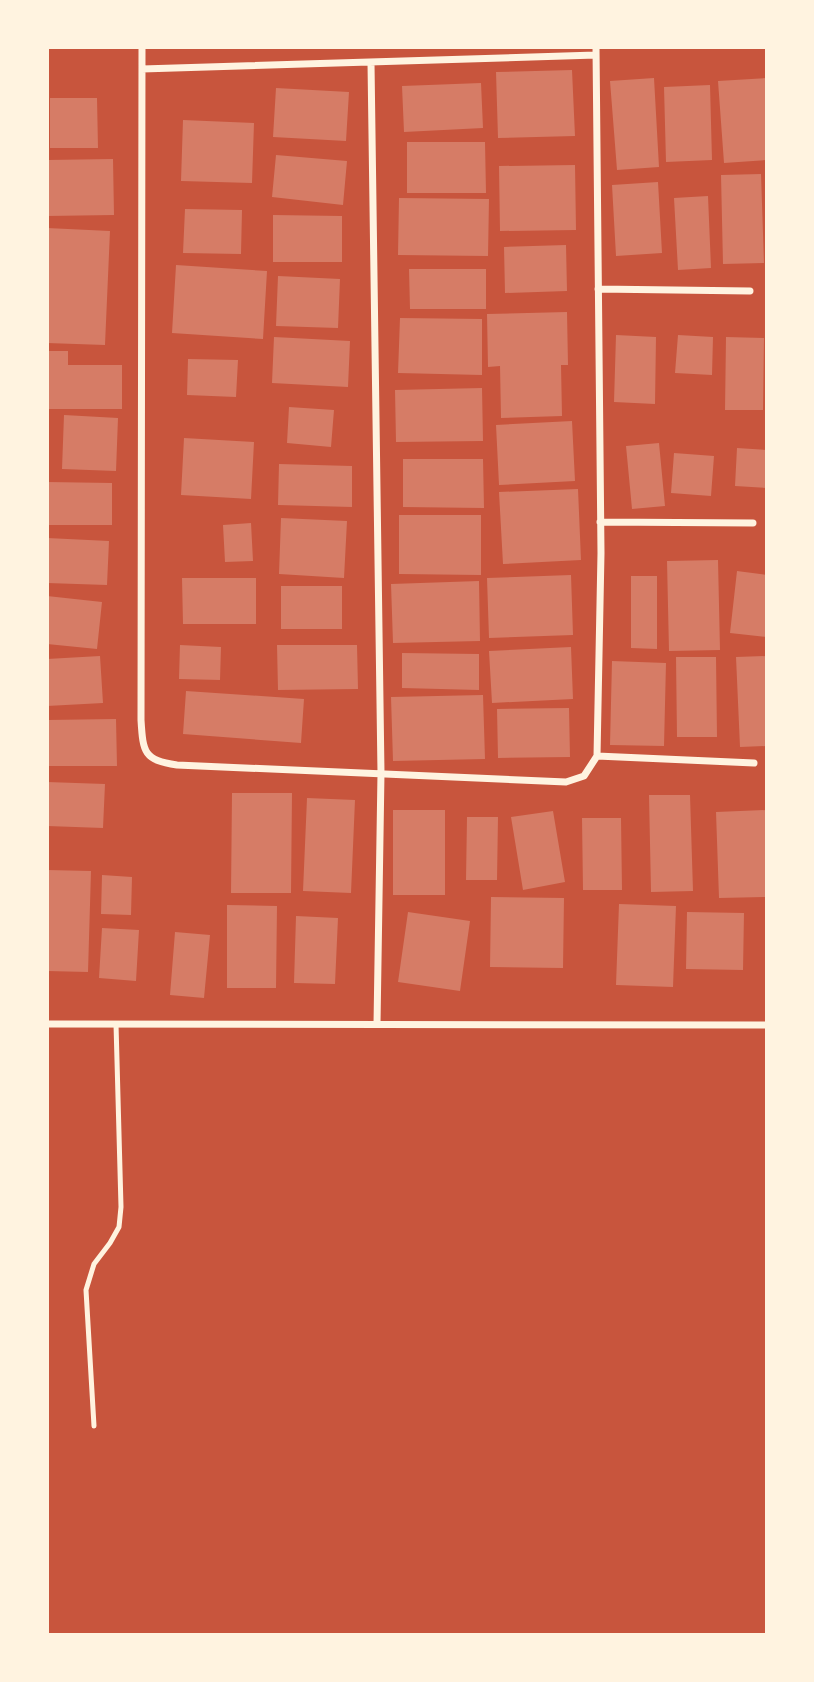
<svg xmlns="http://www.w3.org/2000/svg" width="814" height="1682" font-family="'Space Grotesk',sans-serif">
  <rect width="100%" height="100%" fill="#c8553d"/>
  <path fill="#d67c66" d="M572,70L575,136L498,138L496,72Z
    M654,78L659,167L617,170L610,81Z
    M767,78V160L724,163L718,81Z
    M481,83L483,128L404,132L402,86Z
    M710,85L712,160L666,162L664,87Z
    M276,88L349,92L346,141L273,137Z
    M50,98H97L98,148H50Z
    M183,120L254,123L252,183L181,181Z
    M407,142H485L486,193H407Z
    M276,155L347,161L343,205L272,197Z
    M113,159L114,215L47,216V160Z
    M575,165L576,230L500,231L499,166Z
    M761,174L764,263L723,264L721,175Z
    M658,182L662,253L616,256L612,185Z
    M708,196L711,268L678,270L674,198Z
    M399,198L489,199L488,256L398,255Z
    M185,209L242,210L241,254L183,253Z
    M273,215L342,216V262H273Z
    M47,228L110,231L105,345L47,343Z
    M566,245L567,291L505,293L504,247Z
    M176,265L267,271L263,339L172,333Z
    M409,269H486V309H410Z
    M278,276L340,279L338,328L276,326Z
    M567,312L568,365H561L562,416L501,418L500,366L488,367L487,314Z
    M400,318L482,319V375L398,373Z
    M616,335L656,337L655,404L614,402Z
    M678,335L713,337L712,375L675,373Z
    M274,337L350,341L348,387L272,383Z
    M726,337L764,338L763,410H725Z
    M47,351H68V365H122V409H47Z
    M188,359L238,360L236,397L187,395Z
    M482,388L483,441L396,442L395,390Z
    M289,407L334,410L331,447L287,443Z
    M64,415L118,418L116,471L62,469Z
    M572,421L575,481L499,485L496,425Z
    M184,438L254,442L251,499L181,495Z
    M659,443L665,506L632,509L626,446Z
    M737,448L767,450V488L735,486Z
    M674,453L714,456L711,496L671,493Z
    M403,459H483L484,508L403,507Z
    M279,464L352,466V507L278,505Z
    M47,482L112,483V525H47Z
    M578,489L581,560L503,564L499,492Z
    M399,515H481V575L399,574Z
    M281,518L347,521L344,578L279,574Z
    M251,523L253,561L225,562L223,525Z
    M47,538L109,541L107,585L47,583Z
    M718,560L720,650L669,651L667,561Z
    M737,571L767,575V637L730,633Z
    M571,575L573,635L489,638L487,578Z
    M631,576H657V649L631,648Z
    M182,578H256V624H183Z
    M479,581L480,641L393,643L391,584Z
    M281,586H342V629H281Z
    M47,596L102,602L97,649L47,644Z
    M180,645L221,647L220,680L179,679Z
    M277,645H357L358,689L278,690Z
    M571,647L573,699L492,703L489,651Z
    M402,653L479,654V690L402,688Z
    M100,656L103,703L47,706V659Z
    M767,656V746L740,747L736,657Z
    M676,657H716L717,737H677Z
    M612,661L666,663L664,746L610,745Z
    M186,691L304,699L301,743L183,734Z
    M483,695L485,759L393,761L391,697Z
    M569,708L570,757L498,758L497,709Z
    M116,719L117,766H47V720Z
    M47,782L105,784L103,828L47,826Z
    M232,793H292L291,893H231Z
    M649,795H690L693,891L651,892Z
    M307,798L355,800L351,893L303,891Z
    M393,810H445V895H393Z
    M767,810V897L719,898L716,812Z
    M553,811L565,882L523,890L511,817Z
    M467,817H498L497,880H466Z
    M582,818H621L622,890H583Z
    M47,870L91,871L88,972L47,971Z
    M102,875L132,877L131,915L101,914Z
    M491,897L564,898L563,968L490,967Z
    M619,904L676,906L673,987L616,985Z
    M227,905L277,906L276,988H227Z
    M408,912L470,921L460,991L398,982Z
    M687,912L744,913L743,970L686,969Z
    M296,916L338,918L335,984L294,983Z
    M102,928L139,930L136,981L99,978Z
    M175,932L210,935L204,998L170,995Z"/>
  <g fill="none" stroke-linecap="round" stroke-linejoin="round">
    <path stroke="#fff3e0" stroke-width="5" d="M94,1426L86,1290L94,1264L110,1243L119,1227L121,1207L116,1024"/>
    <path stroke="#fff3e0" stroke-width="7" d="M142,47L141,720C143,753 144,760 177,765L566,782L584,776L597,756L601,553L596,47
      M371,63L381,773L377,1024
      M142,69L596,55
      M598,289L750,291
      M600,522L753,523
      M597,756L754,763
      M47,1024L767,1025"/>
  </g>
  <rect width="814" height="1682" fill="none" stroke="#fff3e0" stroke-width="98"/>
</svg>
